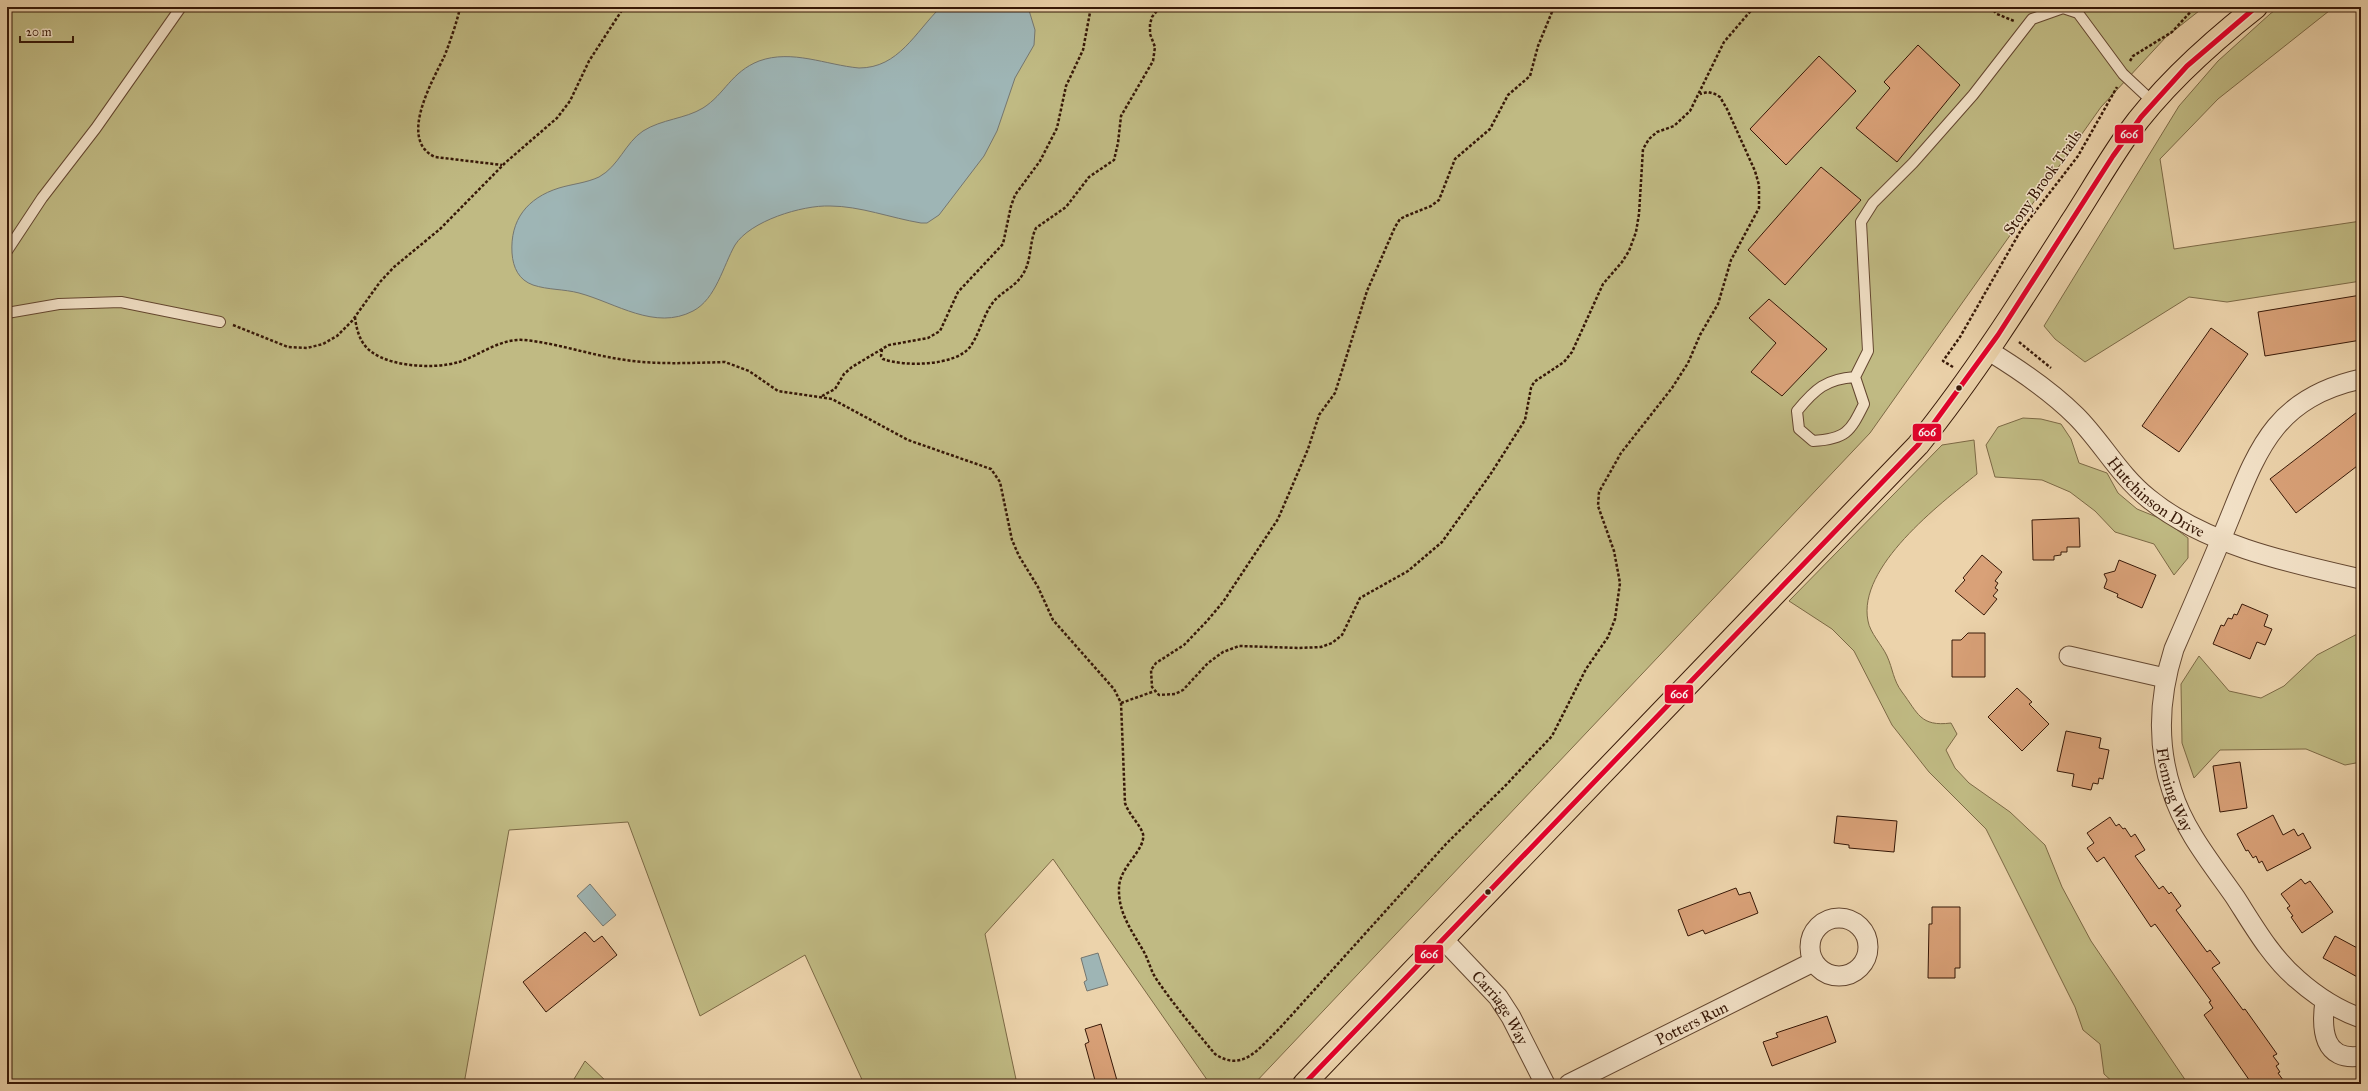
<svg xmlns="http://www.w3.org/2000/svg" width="2368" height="1091" font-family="'IM FELL Great Primer',serif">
  <rect width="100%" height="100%" fill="#ecd3ab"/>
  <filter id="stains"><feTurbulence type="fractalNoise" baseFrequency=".005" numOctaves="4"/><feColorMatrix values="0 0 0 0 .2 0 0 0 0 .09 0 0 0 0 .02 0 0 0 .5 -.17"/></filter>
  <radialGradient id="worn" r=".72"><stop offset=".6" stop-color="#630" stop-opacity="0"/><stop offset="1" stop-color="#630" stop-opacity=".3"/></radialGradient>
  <path fill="#c0ba83" stroke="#7c6945" d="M7,7H2204L2166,37L2101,107L1870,433L1254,1084H1210L1053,859L985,934L1017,1084H864L805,955L700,1016L628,822L509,830L464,1084H7Z
    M2279,7H2334L2218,99L2160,159L2174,249L2361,221V281L2227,302L2189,297L2085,362L2055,339L2044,326L2179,106L2218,61L2270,14Z
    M2023,418L2041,419L2061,424L2071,439L2079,463L2107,473L2118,493L2137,509L2164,520L2188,538V558L2174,575L2154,544L2115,532L2095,511L2070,492L2042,480L1995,477L1986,445L1998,427Z
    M1974,440L1977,474C1940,504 1857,567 1868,621C1870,633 1882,645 1887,656C1893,669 1893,680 1902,692C1918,713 1920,727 1951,723L1957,734L1946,750L1955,768L1969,783L2010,812L2045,845L2062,887L2091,941L2188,1084H2115L2104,1074L2100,1044L2083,1030L2075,1007L1986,829L1929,772L1892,725L1854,651L1832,629L1789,601L1942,445Z
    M2361,632V762L2345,765L2306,749L2220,750L2194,778L2182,743L2181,684L2199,656L2229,691L2261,698L2284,686L2317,655Z
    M585,1061L609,1084H571Z"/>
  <path fill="#9eb5b5" stroke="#75766f" d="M941,7H1028L1035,30L1034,45L1015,78L997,131L984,156L939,215L927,223H921C891,218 860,206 830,206C802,205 750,221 735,245C723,266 716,299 693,311C655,331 616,303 579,293C564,289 548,290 533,285C519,280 513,268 512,253C510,220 527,198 559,188C572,184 586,183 599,177C619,166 625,143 643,131C662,119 685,119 703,108C725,94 731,72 759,61C792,49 826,65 859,68C899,68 915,32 941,7Z
    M590,884L616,915L603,926L577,896Z
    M1098,953L1108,985L1087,991L1084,982L1087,980L1081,958Z"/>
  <path fill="#d9a178" stroke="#371807" d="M1918,45L1960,85L1897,162L1856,128L1890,88L1884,82Z
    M1819,56L1856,91L1786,165L1750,129Z
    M1821,167L1861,200L1785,285L1748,250Z
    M2361,295V340L2265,356L2258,312Z
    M1769,299L1827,349L1782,396L1751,372L1776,343L1749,318Z
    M2211,328L2248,354L2179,452L2142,426Z
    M2361,409V463L2296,513L2270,479Z
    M2079,518L2080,547H2067V552H2061V555L2054,556V560H2033L2032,520Z
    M1982,555L2002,572L1995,581L1998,583L1995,588L1998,590L1993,596L1997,599L1984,615L1955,591L1965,580L1963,578Z
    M2119,560L2156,575L2142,608L2117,597L2118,594L2104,588L2107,580L2104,574L2115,571Z
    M2242,604L2268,615L2264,626L2272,629L2265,645L2257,642L2250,659L2213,644L2221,625L2224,626L2228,618L2232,619L2234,614L2237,615Z
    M1968,633H1985V677H1952V640H1961Z
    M2017,688L2032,702L2029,704L2049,724L2022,751L1988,717Z
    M2066,731L2101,738L2099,748L2109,750L2103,779L2099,778L2098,784L2093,783L2091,790L2072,786L2074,774L2057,771Z
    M2240,762L2247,808L2220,812L2213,766Z
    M2273,815L2283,835L2294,829L2298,836L2303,833L2311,848L2267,871L2262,861L2259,863L2256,856L2253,858L2248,850L2246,851L2237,834Z
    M1837,816L1897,821L1894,852L1849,848V845L1834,843Z
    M2110,817L2116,826L2119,824L2123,829L2125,828L2131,837L2135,834L2145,850L2135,856L2159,889L2163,886L2169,894L2171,892L2181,906L2176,910L2207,952L2210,950L2220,963L2212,968L2243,1010L2245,1009L2277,1054L2273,1056L2279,1064L2276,1066L2280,1072L2278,1073L2286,1084H2252L2204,1015L2213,1008L2209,1002L2211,1001L2155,924L2151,927L2104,857L2097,862L2087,848L2094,843L2087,833Z
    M2301,879L2305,884L2310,881L2333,912L2302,933L2291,917L2293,916L2287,908L2290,906L2281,894Z
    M1736,888L1739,895L1750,892L1758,913L1705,934L1703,930L1688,936L1678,910Z
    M1932,907H1960V968H1955V978H1928L1929,924H1932Z
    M585,932L594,942L602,936L617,955L546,1012L523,982Z
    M2335,936L2361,950V979L2323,958Z
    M1827,1016L1836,1042L1772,1066L1763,1042L1778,1037L1776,1033Z
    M1101,1024L1118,1084H1096L1085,1044L1089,1042L1085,1029Z"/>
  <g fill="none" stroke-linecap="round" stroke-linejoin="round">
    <g stroke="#644730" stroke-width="12">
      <path id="lane" d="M7,251L42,198L96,128L181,7
        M7,313L59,304L121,302L220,322
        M1855,377L1864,404C1850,432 1846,439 1813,441L1799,429L1797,411C1815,389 1826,379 1855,377L1868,351L1861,222L1873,203L1913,163L1973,95L2032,19L2063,8L2078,13L2123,74L2154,103"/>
    </g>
    <g stroke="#644730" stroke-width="21">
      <g id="street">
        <path id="s1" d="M1989,351C2020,370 2050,390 2076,416C2102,442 2119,475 2148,498C2205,545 2290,563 2361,579"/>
        <path id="s2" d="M2361,379C2270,399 2256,455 2224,532C2208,571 2191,610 2174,649C2159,696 2156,743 2172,791C2184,830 2212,864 2235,897C2253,925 2271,957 2297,979C2315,995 2338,1010 2361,1018"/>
        <path d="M2069,656L2165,678"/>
        <circle cx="1839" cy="947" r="29"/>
        <path id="s3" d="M1443,939L1498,997L1511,1017L1545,1084"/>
        <path d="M2325,1001C2321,1029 2323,1062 2361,1056"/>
        <path id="s4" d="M1569,1084L1813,962"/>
      </g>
    </g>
    <g stroke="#371807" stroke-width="24">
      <path id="highway" d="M1304,1084L1918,445C1975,374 2023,298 2072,221C2090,193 2108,162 2127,135C2162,86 2209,44 2256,7"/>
    </g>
    <path stroke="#371807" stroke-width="2.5" stroke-dasharray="3 2" stroke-linecap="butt" d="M460,7C459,16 448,48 444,57C432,82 398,140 435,157L502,165
      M1554,7L1538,46L1530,76L1508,95L1490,129L1455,159L1439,200L1431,206L1406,216L1400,219L1395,227L1367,291L1335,393L1319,415L1308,449L1278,519L1223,602L1207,621L1184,645L1156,663L1151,670L1152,687L1159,695L1175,694L1183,690L1208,663L1223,652L1239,646L1299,648L1321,647L1332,643L1342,635L1360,598L1408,571L1442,542L1490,475L1525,420L1531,388L1534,382L1564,362L1572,352L1603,284L1622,262L1629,251L1636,232L1639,214L1643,149L1649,139L1657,132L1674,126L1690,111L1724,42L1754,7
      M1990,7L1997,14L2014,21
      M2130,61L2133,56L2172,32L2195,7
      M355,317C356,326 358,335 363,343C378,367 433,370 459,362C480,355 501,338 524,340C556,343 587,354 619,359C654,365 689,363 725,362L749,371L778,391L832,399L908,440L991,469L1000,482L1012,540L1019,556L1038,587L1053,620L1114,689L1121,703L1125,803C1129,815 1140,824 1143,834C1146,850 1119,867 1119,888C1118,913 1132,931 1144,952C1149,961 1151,972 1157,980C1174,1005 1195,1030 1215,1054C1243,1073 1259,1048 1279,1029L1446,844L1506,785L1552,736L1586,669L1608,637L1615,619L1620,583L1614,551L1598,506L1599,492L1621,453L1672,388L1688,363L1700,335L1718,304L1731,260L1759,208V185L1755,171L1727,109L1720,97L1715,94L1708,92L1700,94
      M233,325L288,347L307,348L323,344L337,336L352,321L380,282L394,267L440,229L505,163L557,118L570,101L589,61L624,7
      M2019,342L2051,368
      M882,349L881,356L883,359C905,367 955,366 970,347C980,333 983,315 994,301C1003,291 1016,286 1023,274C1032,260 1029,242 1036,228L1066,207L1089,177L1114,160L1118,143L1121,116L1153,61L1155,47L1150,34V24L1152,17L1160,7
      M1953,367L1943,361L1960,337L2021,230L2078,156L2117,87
      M822,396L835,389L844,374L852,367L882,349L889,345L928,338L940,331L958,292L1003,244L1011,206L1015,195L1040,161L1057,128L1066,86L1083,50L1091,7
      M1121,703L1155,691"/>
    <use href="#lane" stroke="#f3e2c8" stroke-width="10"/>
    <use href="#street" stroke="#f3e2c8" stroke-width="19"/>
    <use href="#highway" stroke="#ecd3ab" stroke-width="22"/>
    <g stroke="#f3e2c8" stroke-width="8">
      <path id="bus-1" d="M1304,1084L1918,445L1998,335L2113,156L2141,117L2187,66L2256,7"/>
    </g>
    <use href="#bus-1" stroke="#e4002b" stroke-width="5"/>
  </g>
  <g fill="#371807" stroke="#f3e2c8" stroke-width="1.5">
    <circle cx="1959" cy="388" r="3.5"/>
    <circle cx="1488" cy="892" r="3.5"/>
  </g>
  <g text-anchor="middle" stroke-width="3" stroke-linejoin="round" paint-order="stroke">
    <g font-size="16" fill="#371807" stroke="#f3e2c8">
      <text transform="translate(2042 182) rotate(-55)" y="6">Stony Brook Trails</text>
      <text dy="6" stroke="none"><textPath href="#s1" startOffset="224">Hutchinson Drive</textPath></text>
      <text dy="6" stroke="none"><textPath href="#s2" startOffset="488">Fleming Way</textPath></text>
      <text dy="6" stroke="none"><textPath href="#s3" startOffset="90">Carriage Way</textPath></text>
      <text dy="6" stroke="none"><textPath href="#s4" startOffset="137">Potters Run</textPath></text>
    </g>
  </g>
  <g stroke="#f3e2c8" stroke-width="1.5">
    <rect x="2114" y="124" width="30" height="20" rx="4" fill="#e4002b"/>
    <rect x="1912" y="423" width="30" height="19" rx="4" fill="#e4002b"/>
    <rect x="1664" y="684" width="30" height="20" rx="4" fill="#e4002b"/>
    <rect x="1414" y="944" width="30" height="20" rx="4" fill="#e4002b"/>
  </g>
  <g font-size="11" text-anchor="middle" font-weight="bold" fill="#fff">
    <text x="2129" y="138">606</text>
    <text x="1927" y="436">606</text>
    <text x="1679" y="698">606</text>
    <text x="1429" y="958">606</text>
  </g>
  <rect width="2368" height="1091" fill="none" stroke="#ecd3ab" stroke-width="24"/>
  <rect x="8" y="8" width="2352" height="1075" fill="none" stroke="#371807" stroke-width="2"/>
  <rect x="12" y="12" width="2344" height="1067" fill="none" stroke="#371807"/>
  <path d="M20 36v6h53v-6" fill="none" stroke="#371807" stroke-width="2"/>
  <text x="26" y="36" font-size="12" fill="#371807" stroke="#f3e2c8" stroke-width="3" paint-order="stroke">20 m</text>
  <rect width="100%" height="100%" filter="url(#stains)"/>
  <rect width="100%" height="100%" fill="url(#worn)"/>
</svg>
